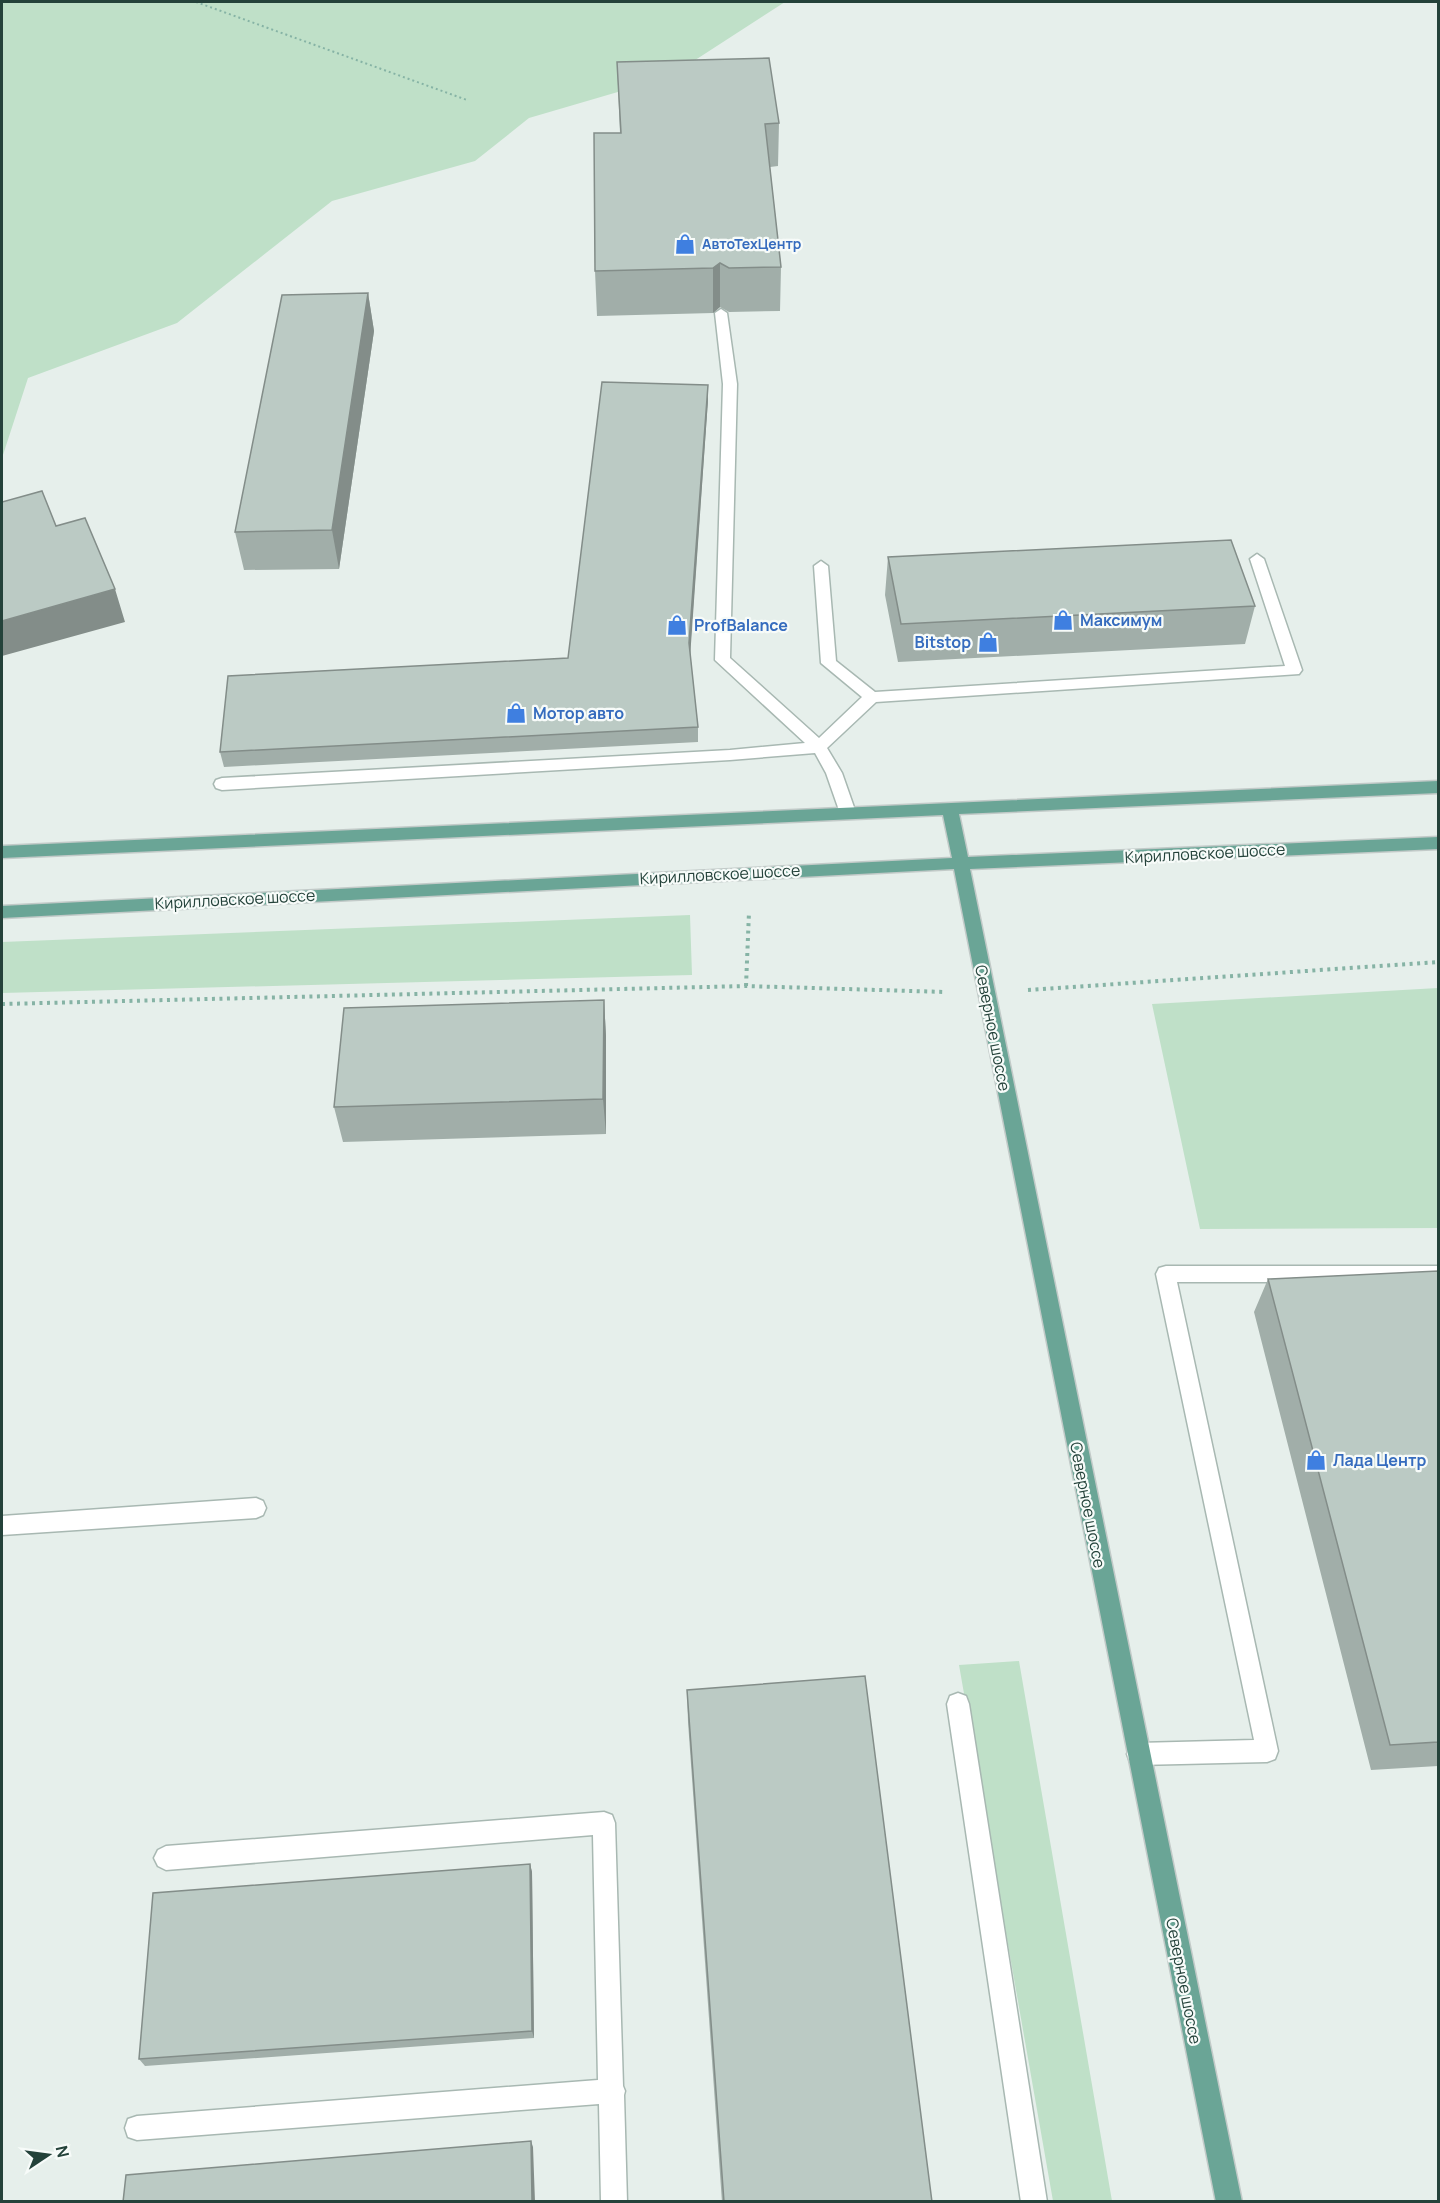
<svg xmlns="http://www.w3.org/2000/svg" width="1440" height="2203" font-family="Manrope,sans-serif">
  <rect width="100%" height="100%" fill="#e6efeb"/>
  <path fill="#bfe0c8" d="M2,2H785L669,77L529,118L475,161L332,201L177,323L28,378L2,458Z
    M690,915L692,975L2,993V942Z
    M1438,988V1228L1200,1229L1152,1004Z
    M1019,1661L1112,2201H1053L959,1665Z"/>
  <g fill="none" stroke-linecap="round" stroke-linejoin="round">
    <g stroke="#a8b8b2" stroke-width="3">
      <path id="lane" d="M721,309L727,313L737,384L730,658L819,738L862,697L821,663L814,566L821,561L828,566L836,661L875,692L1285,666L1250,559L1257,554L1264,559L1302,670L1299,674L876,702L827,748L842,773L856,813L854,817H842L840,813L826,773L815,753L730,760L222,790L216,788L214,784L216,780L222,778L730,750L805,743L715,660L723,384L715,313Z
        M1166,1266H1438V1282H1177L1278,1751L1275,1759L1267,1762L1138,1765L1130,1762L1127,1754L1130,1746L1138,1743L1254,1740L1156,1274L1159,1268Z
        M256,1498L263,1501L266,1508L263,1515L256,1518L2,1535V1516Z
        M958,1693L966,1696L969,1704L1047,2202H1021L947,1704L950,1696Z
        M604,1812L612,1815L615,1823L623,2086L625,2091L624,2095L627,2202H601L599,2104L137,2140L128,2137L125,2128L128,2119L137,2116L598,2080L593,1835L166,1870L158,1866L154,1858L158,1850L166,1846Z"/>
    </g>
    <g stroke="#c2cac8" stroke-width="3">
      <path id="primary" d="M1438,781V793L959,814L968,857L1438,837V849L970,869L1242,2202H1216L954,869L2,918V906L952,858L943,815L2,858V846Z"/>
    </g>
    <path stroke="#86b3a5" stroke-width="2" stroke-dasharray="2 3" stroke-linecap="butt" d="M196,2L467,100"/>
    <path stroke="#86b3a5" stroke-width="4" stroke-dasharray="3 4.5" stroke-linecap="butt" d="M746,986L749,912
      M1028,990L1438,962
      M2,1004L746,986L945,992"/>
    <use href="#lane" fill="#fff" fill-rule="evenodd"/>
    <use href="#primary" fill="#6aa596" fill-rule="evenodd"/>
  </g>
  <path fill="#a1aea9" d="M617,62L779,123L778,166L770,167L781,267L780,311L729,312L720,307L713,313L597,316L595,271L620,133Z
    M368,293L374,331L339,569L244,570L235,532Z
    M708,400L690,651L698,727V742L224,767L220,752L568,658Z
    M888,557L1255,606L1245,644L898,662L885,595Z
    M604,1000L606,1036V1134L343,1142L334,1107Z
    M1438,1271V1766L1371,1770L1254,1312L1268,1279Z
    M687,1690L932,2202H722L688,1722Z
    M530,1864L532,1872L534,2038L145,2066L139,2059Z"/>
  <path fill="#838d89" d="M720,263V307L713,313V268Z
    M368,293L374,331L339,569L332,530Z
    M708,385V400L690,658L689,643Z
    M115,589L125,622L2,656V621Z
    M604,1000L606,1036V1134L603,1099Z
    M530,1864L532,1872L534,2038L532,2031Z
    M531,2141L533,2147L535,2202H532Z"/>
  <path fill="#bbcac4" stroke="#838d89" stroke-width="1.5" d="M769,58L779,123L765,124L781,267L729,268L720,263L713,268L595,271L594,133H621L617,62Z
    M368,293L332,530L235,532L282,295Z
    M602,382L708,385L689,643L698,727L220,752L228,676L568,658Z
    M42,491L56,526L85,518L115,589L2,621V502Z
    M1231,540L1255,606L901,624L888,557Z
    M604,1000L603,1099L334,1107L344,1008Z
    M1438,1271V1742L1390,1745L1268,1279Z
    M865,1676L932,2202H724L687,1690Z
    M530,1864L532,2031L139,2059L153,1893Z
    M531,2141L532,2202H123L126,2175Z"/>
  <defs>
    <g id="shop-bare" transform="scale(1.62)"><path d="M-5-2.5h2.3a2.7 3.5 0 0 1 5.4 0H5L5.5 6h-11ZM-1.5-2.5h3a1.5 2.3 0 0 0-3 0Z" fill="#3f7fe0" stroke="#f7fbf9" stroke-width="2.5" paint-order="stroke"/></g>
  </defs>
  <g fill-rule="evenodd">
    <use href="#shop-bare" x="685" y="244"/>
    <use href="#shop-bare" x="1063" y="620"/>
    <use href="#shop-bare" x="677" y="625"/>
    <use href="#shop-bare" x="988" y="642"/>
    <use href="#shop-bare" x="516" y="713"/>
    <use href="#shop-bare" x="1316" y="1460"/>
  </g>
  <g text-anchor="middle" stroke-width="4.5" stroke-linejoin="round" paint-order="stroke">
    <g font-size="14" font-weight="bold" fill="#366cbe" stroke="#f7fbf9" text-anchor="start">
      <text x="702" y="249">АвтоТехЦентр</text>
    </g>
    <g font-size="16" font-weight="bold" fill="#366cbe" stroke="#f7fbf9" text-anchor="start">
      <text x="1080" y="626">Максимум</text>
      <text x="694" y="631">ProfBalance</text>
      <text x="971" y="648" text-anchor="end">Bitstop</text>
      <text x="533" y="719">Мотор авто</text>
      <text x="1333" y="1466">Лада Центр</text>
    </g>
    <g font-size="16" fill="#24423a" stroke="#f7fbf9">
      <text transform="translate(1205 853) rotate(-3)" y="6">Кирилловское шоссе</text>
      <text transform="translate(720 874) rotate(-3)" y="6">Кирилловское шоссе</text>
      <text transform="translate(235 899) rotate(-3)" y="6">Кирилловское шоссе</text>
      <text transform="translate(993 1028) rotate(79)" y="6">Северное шоссе</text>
      <text transform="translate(1088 1505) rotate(79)" y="6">Северное шоссе</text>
      <text transform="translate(1184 1981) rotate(79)" y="6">Северное шоссе</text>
    </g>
  </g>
  <rect width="1440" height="2203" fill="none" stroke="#24423a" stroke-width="6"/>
  <g transform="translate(48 2155) rotate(77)" stroke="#f7fbf9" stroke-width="4.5" paint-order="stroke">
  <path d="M0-4.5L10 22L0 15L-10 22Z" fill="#24423a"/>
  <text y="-9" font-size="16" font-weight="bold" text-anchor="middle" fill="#24423a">N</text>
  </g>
</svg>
